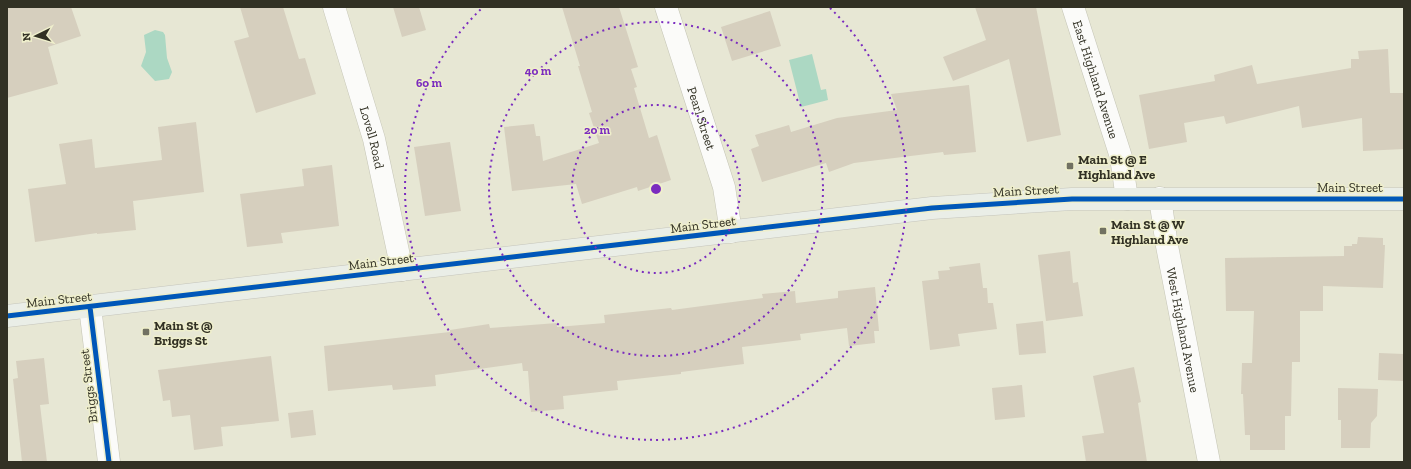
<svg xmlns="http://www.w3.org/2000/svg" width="1411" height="469" font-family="'Zilla Slab',serif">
  <rect width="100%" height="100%" fill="#e7e7d4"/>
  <path fill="#acd8c3" d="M155,30L163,32L165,35L167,58L172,72L169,79L155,81L141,66L146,52L144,35Z
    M812,54L821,90L826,89L828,100L801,107L789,60Z"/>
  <path fill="#d6cfbe" d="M7,7H71L81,36L48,47L58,84L7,98Z
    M240,7H283L299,59L305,58L316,94L256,113L234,41L249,37Z
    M393,7H419L426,30L402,37Z
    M562,7H619L638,67L631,69L637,87L634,88L649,138L657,135L671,180L638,191L637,187L582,204L576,184L512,191L504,127L534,124L536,136H540L543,161L599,143L589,113L592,112L578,66H580Z
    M975,7H1036L1061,135L1027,142L1009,59L953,81L943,57L986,40Z
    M770,11L781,46L732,61L721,27Z
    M1388,49L1390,93H1404V149L1363,151L1362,118L1302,128L1299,106L1226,124L1224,116L1184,123L1187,142L1149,149L1139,95L1215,81L1214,75L1252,65L1257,84L1351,68V59H1359L1358,51Z
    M969,85L976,152L944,155L943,152L854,163L829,172L826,163L762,182L751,149L759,146L755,135L789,125L791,132L837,118L897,110L891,94Z
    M196,122L204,192L133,201L136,230L97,234V233L35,242L28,189L66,184L59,144L92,139L95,168L162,160L158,127Z
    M450,142L461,211L425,216L414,147Z
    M332,165L339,226L281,233L283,243L247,247L240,194L304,186L302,169Z
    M1358,237L1383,238V245H1385L1383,288L1323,286V311H1300V362H1292L1291,416H1285V450H1250V435H1245L1243,394H1241L1242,363H1252L1254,311H1226L1225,258L1344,256V246H1352V244H1357Z
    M1070,251L1073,283L1078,282L1083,316L1046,321L1038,255Z
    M980,263L983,288H987L988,303H993L997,329L958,334L960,346L930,350L922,281L939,279L938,271L950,270L949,267Z
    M875,287L879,331H874L875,343L849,346L847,328L800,334L801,340L742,347L744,364L681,372V374L617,381L618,390L563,396L564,409L531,412L528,371H523L522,363L435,375L436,386L393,390L392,385L328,391L324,346L450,332V330L489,324L490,328L557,323V327L605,323L604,315L671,308L672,310L763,298L762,294L795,291L796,303L838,298V291Z
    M1043,321L1046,353L1019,355L1016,324Z
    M1379,353L1404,354V381L1378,380Z
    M271,356L279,421L221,427L223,446L194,450L190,415L172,417L170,400L163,401L158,370Z
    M44,358L49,404L40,405L47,462H22L13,379L18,378L16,361Z
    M1134,367L1141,402L1138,403L1147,462H1086L1082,436L1104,433L1093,376Z
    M1022,385L1025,417L995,420L992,388Z
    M1338,388L1378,389L1377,416L1371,423L1370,448H1341V420H1338Z
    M313,410L316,435L291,438L288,413Z"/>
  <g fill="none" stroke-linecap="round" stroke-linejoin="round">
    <g stroke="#c5c5b6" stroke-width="23">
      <g id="minor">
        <path id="s1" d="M334,7L374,139L402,270"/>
        <path id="s2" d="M666,7L724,187L731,232"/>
        <path id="s3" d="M1073,7L1121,157L1127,199"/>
        <path id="s4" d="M1160,198L1167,246L1209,462"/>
        <path d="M90,307L109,462"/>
      </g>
    </g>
    <g stroke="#c5c5bc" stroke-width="23">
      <path id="primary" d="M7,316L932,208L1072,199H1404"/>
    </g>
    <use href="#minor" stroke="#fbfbf9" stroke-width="22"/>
    <use href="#primary" stroke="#eaeee7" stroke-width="22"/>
    <g stroke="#efefcc" stroke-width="8">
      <path id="cycleway" d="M90,307L109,462
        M7,316L932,208L1072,199H1404"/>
    </g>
    <use href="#cycleway" stroke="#0057b8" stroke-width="5"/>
  </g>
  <g fill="none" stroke="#7b2cbf" stroke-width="2" stroke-dasharray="2 4">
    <circle cx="656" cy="189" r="84"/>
    <circle cx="656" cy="189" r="167"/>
    <path d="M830 8A251 251 0 1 1 482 8"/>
  </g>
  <g fill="#717162" stroke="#efefcc" stroke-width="1.5">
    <rect x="1066" y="162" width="8" height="8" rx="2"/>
    <rect x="1099" y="227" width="8" height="8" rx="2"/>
    <rect x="142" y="328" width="8" height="8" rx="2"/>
  </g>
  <g text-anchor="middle" stroke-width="3" stroke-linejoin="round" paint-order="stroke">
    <g font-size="13" fill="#323124" stroke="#efefcc">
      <text dy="5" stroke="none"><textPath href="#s3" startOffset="76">East Highland Avenue</textPath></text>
      <text dy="5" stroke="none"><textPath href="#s2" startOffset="117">Pearl Street</textPath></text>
      <text dy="5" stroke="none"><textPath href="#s1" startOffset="136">Lovell Road</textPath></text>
      <text x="1350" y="192">Main Street</text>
      <text transform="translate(1026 190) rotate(-3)" y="5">Main Street</text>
      <text transform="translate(703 224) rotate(-7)" y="5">Main Street</text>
      <text transform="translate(381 261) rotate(-7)" y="5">Main Street</text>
      <text transform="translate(59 299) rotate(-6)" y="5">Main Street</text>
      <text dy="5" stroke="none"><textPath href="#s4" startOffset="134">West Highland Avenue</textPath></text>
      <text transform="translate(88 386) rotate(-97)" y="5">Briggs Street</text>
    </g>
    <g font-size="13" font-weight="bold" fill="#323124" stroke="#efefcc" text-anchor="start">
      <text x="1078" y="164">Main St @ E<tspan x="1078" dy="15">Highland Ave</tspan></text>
      <text x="1111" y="229">Main St @ W<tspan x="1111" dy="15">Highland Ave</tspan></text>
      <text x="154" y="330">Main St @<tspan x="154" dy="15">Briggs St</tspan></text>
    </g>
  </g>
  <circle cx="656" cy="189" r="6" fill="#7b2cbf" stroke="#efefcc" stroke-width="2"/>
  <g font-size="12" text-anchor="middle" font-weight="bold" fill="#7b2cbf" stroke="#efefcc" stroke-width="3" stroke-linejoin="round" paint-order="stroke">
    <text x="538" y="75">40 m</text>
    <text x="429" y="87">60 m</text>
    <text x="597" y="134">20 m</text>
  </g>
  <rect width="1411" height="469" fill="none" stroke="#323124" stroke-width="16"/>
  <g transform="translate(36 36) rotate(265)" stroke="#efefcc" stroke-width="3" paint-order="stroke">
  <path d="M0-3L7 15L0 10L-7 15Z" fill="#323124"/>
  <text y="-6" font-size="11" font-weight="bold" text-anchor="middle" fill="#323124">N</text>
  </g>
</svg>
